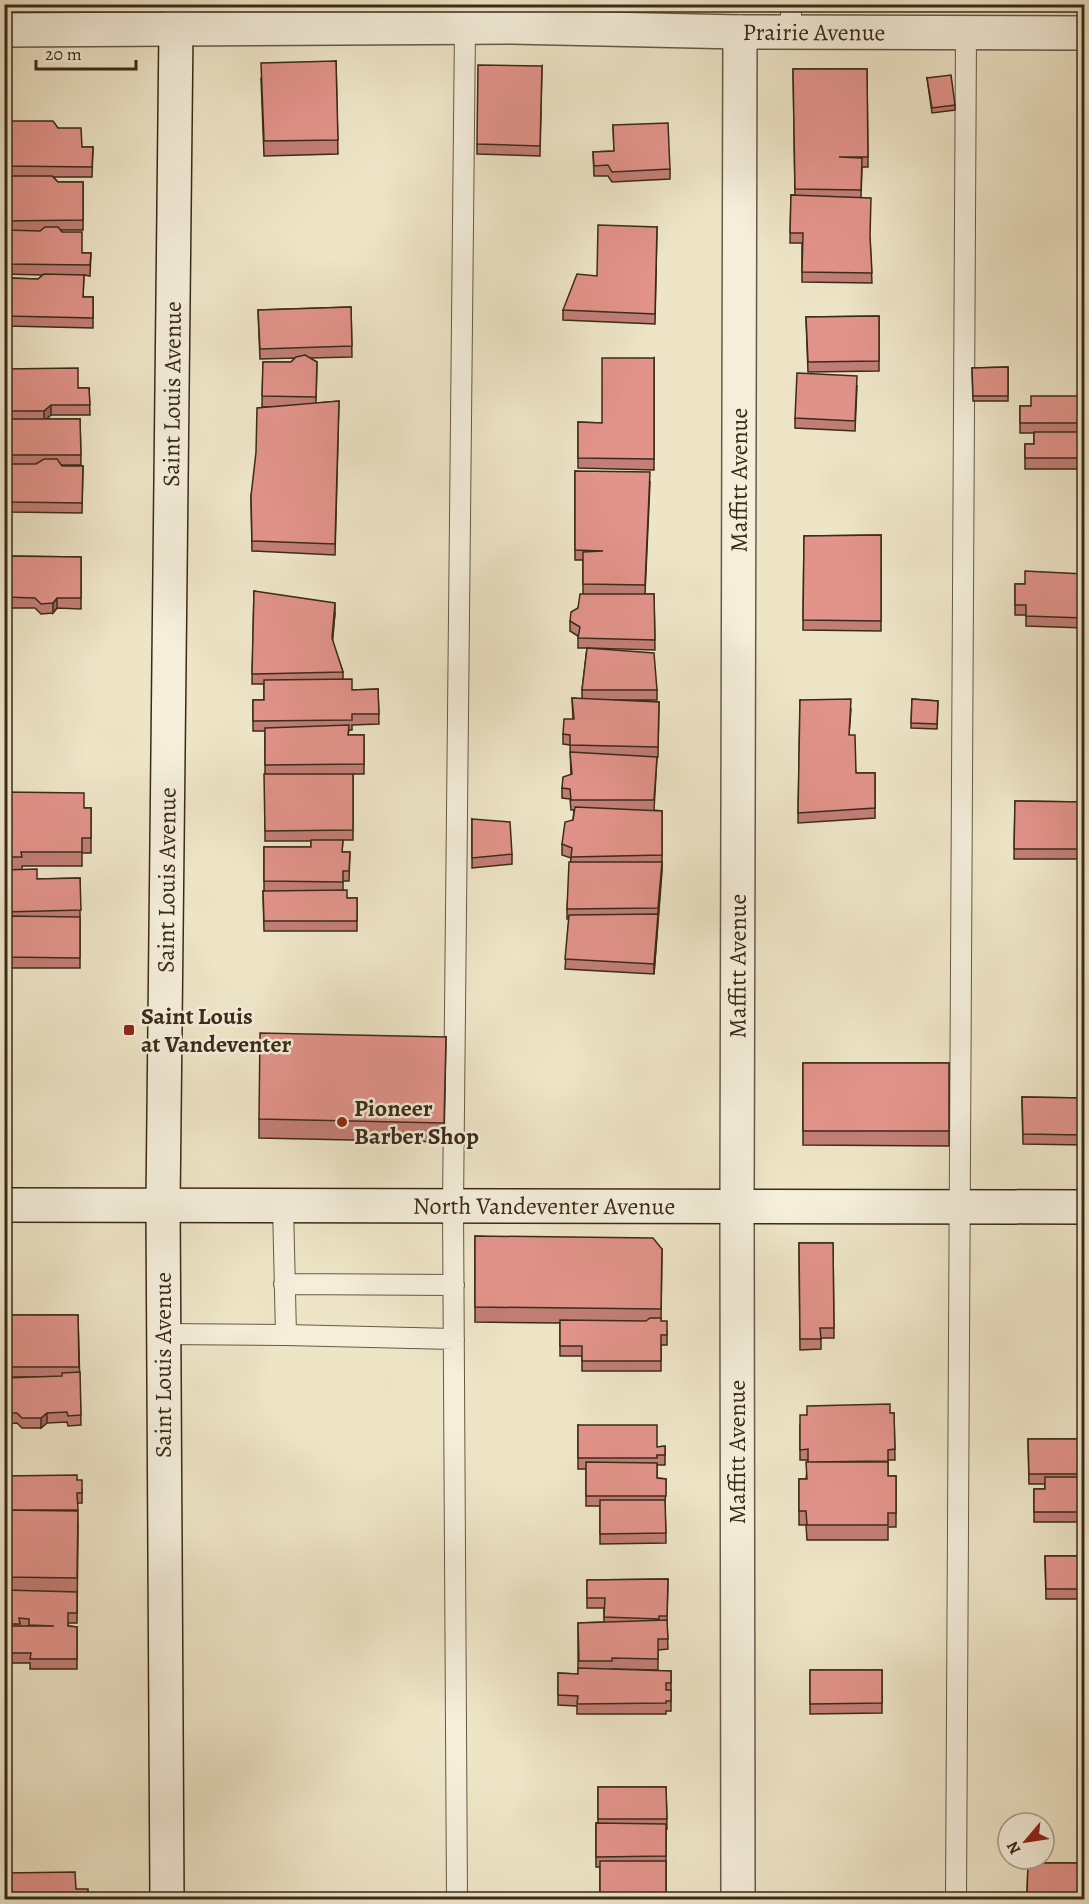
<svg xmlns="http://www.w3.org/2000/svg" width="1089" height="1904" font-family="Alegreya,serif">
  <rect width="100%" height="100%" fill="#eee5c7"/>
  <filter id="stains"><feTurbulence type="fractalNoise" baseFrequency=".00333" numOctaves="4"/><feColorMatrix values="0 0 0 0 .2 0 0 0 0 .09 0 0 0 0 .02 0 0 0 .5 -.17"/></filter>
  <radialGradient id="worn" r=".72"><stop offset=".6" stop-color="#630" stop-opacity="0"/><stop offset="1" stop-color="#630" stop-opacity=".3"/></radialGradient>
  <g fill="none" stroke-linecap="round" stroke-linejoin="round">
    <g stroke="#675a44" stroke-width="22">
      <path id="lane" d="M791,32V4
        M284,1284L454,1285
        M163,1334L286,1335L283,1205
        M286,1335L454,1339
        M457,1900L453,1206L465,27
        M956,1900L966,33"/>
    </g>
    <g stroke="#675a44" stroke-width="36">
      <g id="street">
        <path id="s1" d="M4,30L512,27L740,32L1084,33"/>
        <path id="s2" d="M738,1900L737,1207L740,32"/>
      </g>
    </g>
    <g stroke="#3a2b19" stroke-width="36">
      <g id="secondary">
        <path id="s3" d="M4,1205L1084,1207"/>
        <path id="s4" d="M167,1900L163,1205L176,29L183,4"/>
      </g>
    </g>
    <use href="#lane" stroke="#f4eedb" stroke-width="20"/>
    <use href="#street" stroke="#f4eedb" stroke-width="33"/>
    <use href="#secondary" stroke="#f4eedb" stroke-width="33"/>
  </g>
  <path fill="#c27e77" stroke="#3a2b19" stroke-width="1.5" d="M336,61L338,154L264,156L261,78Z
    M542,66L540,156L477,154V144Z
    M793,69H867L868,167H862L861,197L870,240L872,283L802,282V243H790L791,195H795Z
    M927,78L955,105V110L932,113Z
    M4,121L58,128L82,147H93L92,177H53L58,182H83V230H60L82,253H91L90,276L84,275L83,297H93V328L7,326L8,278L38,279L43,275L5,274Z
    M613,125L670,169V179L612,182L608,176H594L593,152L614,151Z
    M657,227L655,324L563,320V310L597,276Z
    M351,307L352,357L309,358L317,362L316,403L339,401L335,555L252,551L251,496L271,407H262L263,362H291L295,358L260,359L258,310Z
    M879,316V371L808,372L806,317Z
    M654,358V470L578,468V422L602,423Z
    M1008,367V401H973L972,368Z
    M4,369L78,388H89L90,415H51L46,419H80L81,465H61L62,466H83L82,513L9,512L10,465H4Z
    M857,386L855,431L795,428V418Z
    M1084,396V469H1025V444H1034V433H1020V406H1031Z
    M575,471L650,482L645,594H654L655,650L590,648L657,690V700H614L659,702L658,757H657L654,810L662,811V865L654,974L565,969L569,919H567V909L571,858L562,855V844L573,820L574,810H571L570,799L562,798V788L571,775L570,745L563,744V734L573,719L572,698L582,699V690L587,648H578V636L570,631V621L578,608L583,594V560H575Z
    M881,535V631L803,630L804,536Z
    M5,556L81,557V609L57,608L53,613L41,614L35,608H5Z
    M1084,574V628L1026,626V615H1015V584H1025Z
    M254,591L335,613L332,640L343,672V679L352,690L378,689L379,724L352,725V730H349L348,735H364V774H353V840H343L342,852H350L349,881H343V891L347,898H357V931H264L263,891H264V847H311V841H265V731H253V700H264V684H252Z
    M912,699L938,701L937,729L911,728Z
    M800,700L851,709L849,735L856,773H875V818L798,823Z
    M4,792L84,808H91V853H82V866H22V870L37,879L80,878V968H4V933H6V922H4Z
    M1015,801L1084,802V859H1014Z
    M472,819L512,854V864L472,868Z
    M446,1037L444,1142L259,1138V1119Z
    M803,1063H949V1146L803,1145Z
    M1022,1097L1084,1098V1145L1023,1144Z
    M475,1236L662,1249L661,1321L667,1331V1345H661V1371H582V1356H560V1323L475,1322Z
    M799,1243H833L834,1338H821V1349L800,1350Z
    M4,1315H78L81,1425L68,1426L67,1422L47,1423L41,1428H22L17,1423L6,1424V1428H4V1378L41,1377H4Z
    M890,1413H894L895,1460H888V1476H896V1527H888V1540H807L806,1525H799V1479H806L808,1462V1460H800V1425Z
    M578,1425L657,1447L665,1446V1465H657V1478L666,1479L665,1506L666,1543L600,1544V1506H586V1469H578Z
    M1028,1439H1084V1522H1034V1489H1045V1484H1029Z
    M4,1476L77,1480L82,1490V1503H77L78,1526L77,1623H68V1626L77,1627V1669H30V1663H4Z
    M1045,1556H1084V1599H1046Z
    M668,1579L667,1622L668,1649L658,1650V1670L612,1669L671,1671V1711H666V1714H577V1706L558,1705V1673L578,1674V1623L604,1622V1608H587V1580Z
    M810,1670H882V1713L810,1714Z
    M598,1787H666L667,1829H666V1899H600V1867H596V1823H598Z
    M1028,1863H1084V1899H1027Z"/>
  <path fill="#9e6761" stroke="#3a2b19" stroke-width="1.5" d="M51,405V415L44,421V411Z
    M57,598V608L53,613V603Z
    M335,603V613L332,648V638Z
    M662,862V872L654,974V964Z
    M47,1413V1423L41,1428V1418Z"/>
  <path fill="#e2938a" stroke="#3a2b19" stroke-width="1.5" d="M336,61L338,140L264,141L261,63Z
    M478,65L542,66L540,146L477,144Z
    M793,69H867L868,157H839L862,158L861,190L795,189Z
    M951,75L955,105L932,108L927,78Z
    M4,121H53L58,128H81L82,147H93L92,167L4,166Z
    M668,123L670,169L612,172L608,165L594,166L593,152L614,151L613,125Z
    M4,176H52L58,182H83V220L4,221Z
    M791,195L871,198L870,236L872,273L802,272L803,233H790Z
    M598,225L657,227L655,314L563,310L577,274L597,276Z
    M45,227H58L62,232H82V253H91L90,265L5,264L6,230L40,231Z
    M44,274L84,275L83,297H93V318L7,316L8,278L38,279Z
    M351,307L352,346L260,349L258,310Z
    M879,316V361L808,362L806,317Z
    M305,355L317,362L316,397L262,396L263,362H291L296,357Z
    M602,358H654V459L578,458V422L602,423Z
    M1008,367V396H973L972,368Z
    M78,368V388H89L90,405H51L44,411H4V369Z
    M797,373L857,376L855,421L795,418Z
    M1031,396H1084V423H1020V406H1031Z
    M339,401L335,544L252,541L251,496L256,452L257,408Z
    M4,419H80L81,455H4Z
    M1034,432H1084V458H1025V444H1034Z
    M44,459H57L62,466H83L82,503L9,502L10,464H36Z
    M575,471L650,472L645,585L583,584V552L603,551L575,550Z
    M881,535V621L803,620L804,536Z
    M5,556L81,557V598H57L53,603L41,604L35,598L5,597Z
    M1025,571L1084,574V618L1026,616V605H1015V584H1025Z
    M254,591L335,603L332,638L343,672L252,674Z
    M580,594H654L655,640L578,638L580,627L570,621L571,612L578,608Z
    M587,648L654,653L657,690H582Z
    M352,679V690L378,689L379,714H352V720L253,721V700H264V680Z
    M572,698L659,702L658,747L570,745V735L563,734L564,719H574Z
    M851,699L849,735H855L856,773H875V808L798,813L800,700Z
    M912,699L938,701L937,724L911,723Z
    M349,725L348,735H364V764L265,765V728Z
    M570,752L657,757L654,800H571L570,789L562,788L563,777L572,774Z
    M264,774H353V830L265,831Z
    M4,792L84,793V808H91V838H82V852H21L22,857H4Z
    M1015,801L1084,802V849H1014Z
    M575,807L662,811V855L571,857L572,848L562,844L565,822L573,820Z
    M472,819L510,822L512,854L472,858Z
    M311,840H343L342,852H350L349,871H343V882L264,881V847H311Z
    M569,862H662L658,908L567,909Z
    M37,869V879L80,878L81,910L4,912V870Z
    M347,890V898H357V921H264L263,891Z
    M658,914L654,964L565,959L569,915Z
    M6,916L80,917V958L4,957V933H6Z
    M260,1033L446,1037L444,1123L259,1119Z
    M803,1063H949V1131H803Z
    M1022,1097L1084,1098V1135L1023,1134Z
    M475,1236L653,1238L662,1249L661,1309L475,1307Z
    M799,1243H833L834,1328H820L821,1339H800Z
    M4,1315H78L79,1367H4Z
    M650,1318H661V1321H667V1335H661V1361H582V1346H560V1320L646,1321Z
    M80,1372L81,1415L68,1416L67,1412L47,1413L41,1418H22L17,1413H6V1418H4V1378L62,1376V1373Z
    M890,1404V1413H894L895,1449L888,1450V1461L808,1462V1449L800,1450V1415H807V1406Z
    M578,1425H657V1447L665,1446V1455H657V1458H578Z
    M1028,1439H1084V1474H1029Z
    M586,1462L657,1463V1478L666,1479V1496H586Z
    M806,1462H888V1476H896V1513H888V1525H807L806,1511H799V1479H807Z
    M77,1475V1480H82V1493H77L78,1510H4V1476Z
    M1045,1477H1084V1512H1034V1489H1045Z
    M600,1500H665L666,1533L600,1534Z
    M4,1510L78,1511L77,1578L4,1577Z
    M1045,1556H1084V1589H1046Z
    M668,1579L667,1616H659V1619L604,1617L605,1598H587V1580Z
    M4,1590L77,1592V1613H68V1626L77,1627V1659H30L31,1653H4V1626H54L29,1625V1619L19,1618L20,1624H4Z
    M667,1620L668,1639H658V1659L612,1658V1661H579L578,1623Z
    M578,1668L671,1671V1683H666V1690H671V1701H666V1703L577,1704L578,1696L558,1695V1673L578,1674Z
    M810,1670H882V1703L810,1704Z
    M598,1787H666L667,1819H598Z
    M596,1823L666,1824V1856L596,1857Z
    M600,1861H666V1895L600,1896Z
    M1028,1863H1084V1895L1027,1896Z
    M75,1872L76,1889H88V1899H4V1873Z"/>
  <g fill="#8f2418" stroke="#f4eedb" stroke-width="2">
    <rect x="123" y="1024" width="12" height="12" rx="3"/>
    <circle cx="342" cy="1122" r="6"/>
  </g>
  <g text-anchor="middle" stroke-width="5" stroke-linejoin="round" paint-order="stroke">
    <g font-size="24" fill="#3a2b19" stroke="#f4eedb">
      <text dy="8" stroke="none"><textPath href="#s1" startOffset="810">Prairie Avenue</textPath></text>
      <text dy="8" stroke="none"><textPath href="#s4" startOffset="1506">Saint Louis Avenue</textPath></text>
      <text dy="8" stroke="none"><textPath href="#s2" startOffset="1420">Maffitt Avenue</textPath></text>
      <text dy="8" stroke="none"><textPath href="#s4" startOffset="1020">Saint Louis Avenue</textPath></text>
      <text dy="8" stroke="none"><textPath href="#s2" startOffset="934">Maffitt Avenue</textPath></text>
      <text dy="8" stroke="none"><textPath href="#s3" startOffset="540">North Vandeventer Avenue</textPath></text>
      <text transform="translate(163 1365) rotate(-90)" y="8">Saint Louis Avenue</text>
      <text transform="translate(737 1452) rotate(-90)" y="8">Maffitt Avenue</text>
    </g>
    <g font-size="24" font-weight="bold" fill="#3a2b19" stroke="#f4eedb" text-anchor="start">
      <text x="141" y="1024">Saint Louis<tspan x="141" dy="28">at Vandeventer</tspan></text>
      <text x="354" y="1116">Pioneer<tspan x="354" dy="28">Barber Shop</tspan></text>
    </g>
  </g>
  <rect width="1089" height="1904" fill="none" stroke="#eee5c7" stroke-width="24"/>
  <rect x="6" y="6" width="1077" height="1892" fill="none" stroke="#3a2b19" stroke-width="3"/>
  <rect x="12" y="12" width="1065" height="1880" fill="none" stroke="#3a2b19" stroke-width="1.5"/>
  <g transform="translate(1026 1841) rotate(241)"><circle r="28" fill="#f4eedb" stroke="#aaa08d" stroke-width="1.5"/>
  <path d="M0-4.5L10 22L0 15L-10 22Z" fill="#8f2418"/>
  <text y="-9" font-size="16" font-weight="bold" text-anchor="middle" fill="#3a2b19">N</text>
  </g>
  <path d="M36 60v9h100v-9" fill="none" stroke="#3a2b19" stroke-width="3"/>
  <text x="45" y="60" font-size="18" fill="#3a2b19" stroke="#f4eedb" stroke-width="4.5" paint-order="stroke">20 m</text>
  <rect width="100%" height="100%" filter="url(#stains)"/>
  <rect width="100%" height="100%" fill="url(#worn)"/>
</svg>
